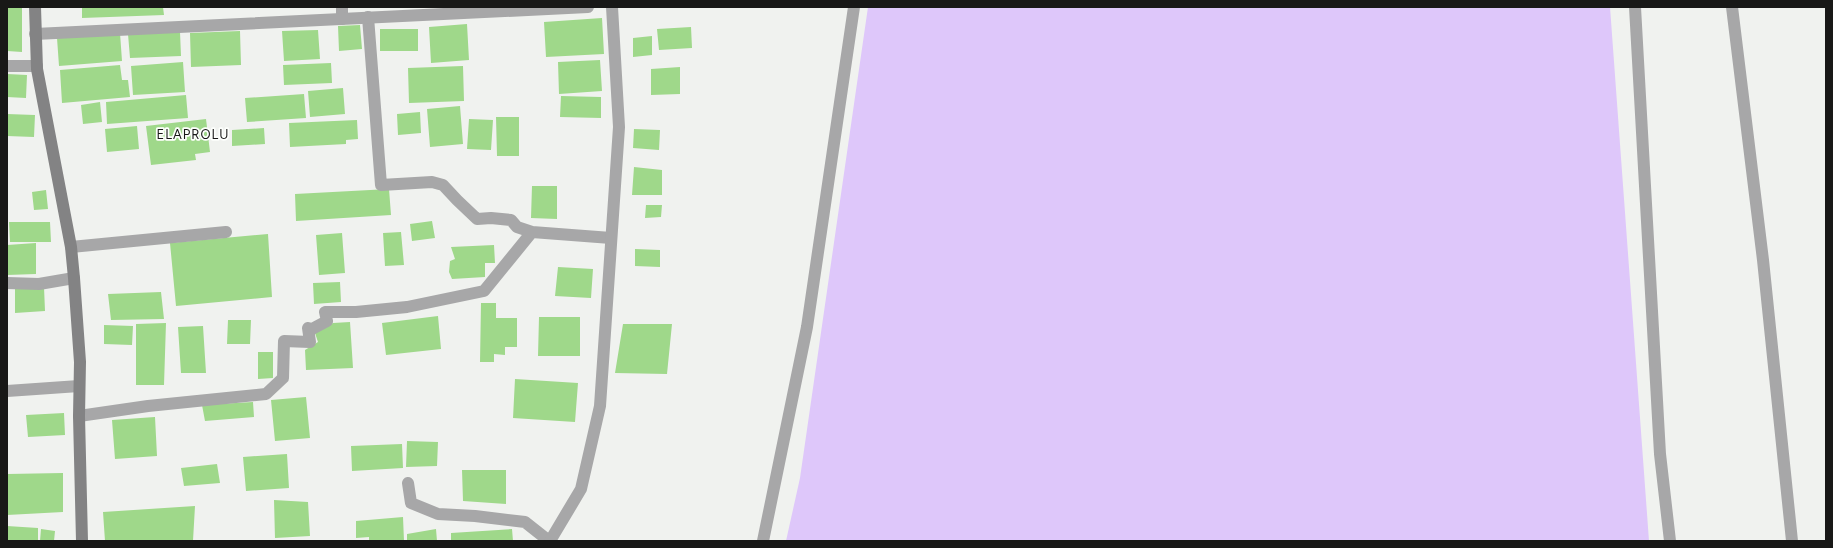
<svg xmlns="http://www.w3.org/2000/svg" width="1833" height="548" font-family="Figtree,sans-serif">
  <rect width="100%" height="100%" fill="#f0f2ef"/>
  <path fill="#dec7fa" d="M868,7H1610L1649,541H786L800,478Z"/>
  <path fill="#9fd88a" d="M7,7L22,8V52L7,51Z
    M82,7H163L164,15L82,18Z
    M602,18L604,54L546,57L544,22Z
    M467,24L469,60L431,63L429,27Z
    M360,25L362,49L339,51L338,26Z
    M691,27L692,48L659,50L657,29Z
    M380,29H418V51H380Z
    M318,30L320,59L284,61L282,31Z
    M240,31L241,65L191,67L190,33Z
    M180,32L181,56L130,58L128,34Z
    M120,33L122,61L59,66L57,38Z
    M652,36V55L633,57V38Z
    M600,60L602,91L559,94L558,62Z
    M183,62L185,92L133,95L131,66Z
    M331,63L332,83L284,85L283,65Z
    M120,65L122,80H128L130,97L62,103L60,70Z
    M463,66L464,101L409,103L408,68Z
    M680,67V94L651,95V69Z
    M7,74L27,75L26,98L7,97Z
    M343,88L345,114L310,117L308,91Z
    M304,94L306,118L247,122L245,98Z
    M186,95L188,118L107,124L106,102Z
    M561,96L601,97V118L560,117Z
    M100,102L102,122L83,124L81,105Z
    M460,106L463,144L430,147L427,109Z
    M420,112L421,133L398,135L397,114Z
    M7,114L35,115L34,137L7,136Z
    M496,117H519V156H497Z
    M206,119L210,152L195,154L196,160L151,165L146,126Z
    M469,119L493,120L491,150L467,149Z
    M357,120L358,139L346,140V144L290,147L289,123Z
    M137,126L139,149L107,152L105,129Z
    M264,128L265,144L232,146V130Z
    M634,129L660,130L659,150L633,148Z
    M634,167L662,170V195H632Z
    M532,186H557V219L531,218Z
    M389,189L391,215L296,221L295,194Z
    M46,190L48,209L34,210L32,192Z
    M646,205H662L661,217L645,218Z
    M432,221L435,238L412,241L410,224Z
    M9,222H50L51,242H10Z
    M401,232L404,265L385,266L383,233Z
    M342,233L345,273L319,275L316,235Z
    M268,234L272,297L176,306L170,243Z
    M36,243V274L7,275V245Z
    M494,245L495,263H485V277L452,279L449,272L450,261L455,259L451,247Z
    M635,249L660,250V267L635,266Z
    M558,267L593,269L591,298L555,296Z
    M340,282L341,302L314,304L313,283Z
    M15,287H44L45,311L15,313Z
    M161,292L164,319L111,320L108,294Z
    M481,303H496V318H517V347H505V355L494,354V362H480Z
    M438,316L441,349L386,355L382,323Z
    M539,317H580V356H538Z
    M228,320H251L250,344H227Z
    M350,322L353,368L306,370L305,350L318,342L315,333L333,323Z
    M166,323L164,385H136V324Z
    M623,324H672L667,374L615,373Z
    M104,325L133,326L132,345L104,344Z
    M203,326L206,373H181L178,327Z
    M258,352H273V378L258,379Z
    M515,379L578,383L575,422L513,418Z
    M306,397L310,438L275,441L271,400Z
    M253,402L254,417L205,421L202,405Z
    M64,413L65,435L28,437L26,415Z
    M155,417L157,456L115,459L112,420Z
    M407,441L438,442L437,466L406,467Z
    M402,444L403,468L352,471L351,446Z
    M287,454L289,488L246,491L243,457Z
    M217,464L220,483L184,486L181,468Z
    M462,470H506V504L463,501Z
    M63,473V512L7,515V474Z
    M274,500L308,502L310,536L275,538Z
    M195,506L193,541H105L103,512Z
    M403,517L404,541H369V537L356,538V521Z
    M7,526L38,528V541H7Z
    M41,529L55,531L54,541H40Z
    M436,529L437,541H407V534Z
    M512,529L513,541H451V533Z"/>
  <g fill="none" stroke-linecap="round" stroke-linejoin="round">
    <path stroke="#a7a7a8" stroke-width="12" d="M342,7V19
      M1635,7L1660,454L1670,541
      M1732,7L1763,260L1792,541
      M368,17L381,185L432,182L443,185L457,200L477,219L491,218L511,220L517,227L532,232
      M7,66H37
      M7,283L39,284L74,278
      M7,391L79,386
      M79,416L148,406L266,394L283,378L284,341L310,342L308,328L312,329L327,321L325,312H356L407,307L484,291L532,232L611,238
      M408,483L411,503L438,514L475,516L525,522L549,541
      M763,541L807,327L854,7"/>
    <path stroke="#a7a7a8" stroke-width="12" d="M35,34L588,7
      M71,247L226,232
      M550,541L581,489L600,406L619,127L612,7"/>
    <path stroke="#838384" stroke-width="12" d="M35,7L37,69L71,247L74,278L80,362L79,416L82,541"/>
  </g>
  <g text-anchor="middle" stroke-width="3.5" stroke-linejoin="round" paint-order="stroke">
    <g font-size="13" letter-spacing="1" fill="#181817" stroke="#fdfffc">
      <text x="193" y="139">ELAPROLU</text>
    </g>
  </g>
  <rect width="1833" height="548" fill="none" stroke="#181817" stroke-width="16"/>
</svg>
